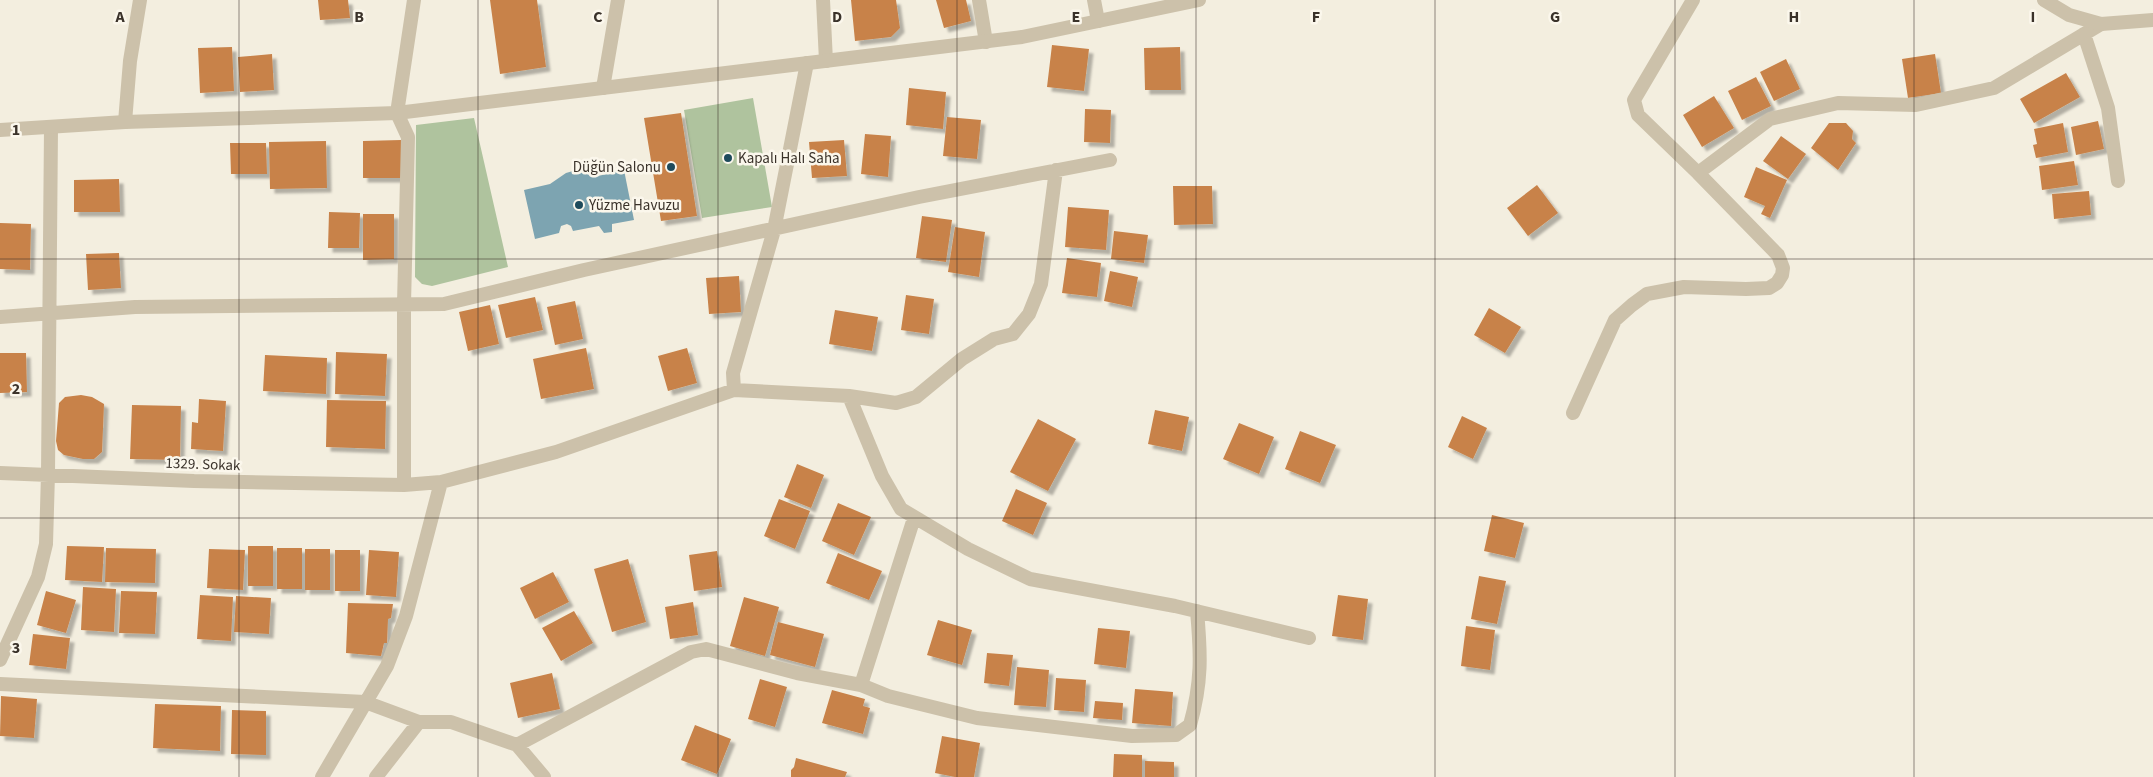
<svg xmlns="http://www.w3.org/2000/svg" width="2153" height="777" font-family="'Source Sans 3',sans-serif">
  <defs>
    <filter id="shadow"><feDropShadow dx="4.5" dy="4.5" stdDeviation="1" flood-color="#0004"/></filter>
  </defs>
  <rect width="100%" height="100%" fill="#f3eedf"/>
  <path fill="#afc39e" d="M753,98L772,207L702,218L684,110Z
    M474,118L508,267L432,286L422,284L415,277L416,125Z"/>
  <path fill="#7da4b1" d="M624,170L634,220L612,224V232L604,233L599,226L573,231L571,226L567,224L561,226L559,233L535,239L524,190L550,184L566,173L573,171L589,172L598,176Z"/>
  <path fill="#c88249" filter="url(#shadow)" d="M318,0H348L350,18L320,20Z
    M490,0H537L546,67L500,74Z
    M851,0H896L900,28L891,37L855,41Z
    M936,0H966L971,21L944,28Z
    M1052,45L1089,49L1084,91L1047,87Z
    M232,47L234,91L200,93L198,48Z
    M1180,47L1181,90H1145L1144,48Z
    M272,54L274,90L240,92L238,57Z
    M1935,54L1941,93L1908,98L1902,59Z
    M1786,59L1800,89L1774,101L1760,72Z
    M2066,73L2080,97L2034,123L2020,99Z
    M1756,77L1771,106L1742,120L1728,91Z
    M909,88L946,92L943,129L906,125Z
    M1714,96L1734,128L1702,147L1683,115Z
    M1085,109L1111,110L1110,143L1084,142Z
    M681,113L697,216L661,221L644,118Z
    M947,117L981,120L977,159L943,156Z
    M2098,121L2104,149L2076,155L2071,127Z
    M1829,123H1846L1853,131L1852,139L1856,143L1838,170L1811,148Z
    M2063,123L2068,152L2036,158L2033,145L2037,144L2034,129Z
    M865,134L891,136L888,177L861,174Z
    M1781,136L1806,154L1788,179L1763,161Z
    M401,140L402,178H363V141Z
    M844,140L847,176L812,178L809,142Z
    M326,141L327,188L270,189L269,142Z
    M230,143H266L267,174H231Z
    M2074,161L2078,185L2042,190L2039,166Z
    M1756,167L1787,180L1770,218L1761,214L1765,206L1744,197Z
    M119,179L120,212H74V180Z
    M1537,185L1558,213L1528,236L1507,208Z
    M1173,186H1212L1213,224L1174,225Z
    M2089,191L2091,215L2054,219L2052,194Z
    M1068,207L1109,210L1106,250L1065,247Z
    M329,212L360,213L359,248H328Z
    M363,214H394V259L363,260Z
    M922,216L952,220L946,262L916,258Z
    M0,223L31,224L30,270L0,269Z
    M955,227L985,232L979,277L948,272Z
    M1114,231L1148,235L1144,263L1111,259Z
    M119,253L121,288L88,290L86,254Z
    M1067,258L1101,263L1097,297L1062,293Z
    M1110,271L1138,277L1132,307L1104,301Z
    M739,276L741,312L709,314L706,278Z
    M906,295L934,299L929,334L901,330Z
    M535,297L543,330L506,338L498,305Z
    M575,301L583,339L555,345L547,307Z
    M490,305L499,344L468,351L459,312Z
    M1489,308L1521,327L1505,353L1474,335Z
    M835,310L878,317L872,351L829,344Z
    M586,348L594,389L541,399L533,359Z
    M687,348L697,383L668,391L658,356Z
    M336,352L387,354L385,396L335,394Z
    M0,353H26L27,392L0,393Z
    M265,355L327,358L326,394L263,391Z
    M81,395L92,397L104,404L102,452L94,459H83L64,455L58,450L56,441L59,403L65,397Z
    M199,399L226,401L223,451L191,449L192,422L198,423Z
    M327,400L386,401L385,449L326,447Z
    M132,405L181,406L180,460L130,459Z
    M1155,410L1189,417L1182,451L1148,444Z
    M1462,416L1487,428L1473,459L1448,447Z
    M1038,419L1076,439L1048,491L1010,472Z
    M1239,423L1274,437L1259,474L1223,459Z
    M1300,431L1336,445L1320,483L1285,469Z
    M797,464L824,475L811,508L784,497Z
    M1016,489L1047,503L1033,535L1002,521Z
    M779,499L810,511L795,549L764,536Z
    M838,503L871,517L854,555L822,541Z
    M1492,515L1524,523L1515,558L1484,551Z
    M67,546L104,547L102,582L65,580Z
    M248,546H273V586H248Z
    M106,548L156,549L155,583L105,582Z
    M277,548H302V589H277Z
    M209,549L245,550L243,590L207,588Z
    M305,549H330V590H305Z
    M335,550H360V591H335Z
    M369,550L399,552L396,597L366,595Z
    M717,551L722,587L694,591L689,555Z
    M838,553L882,571L869,600L826,583Z
    M628,559L646,622L612,632L594,569Z
    M553,572L569,602L535,619L520,588Z
    M1479,576L1506,581L1497,624L1471,619Z
    M83,587L116,589L114,632L81,630Z
    M46,591L76,600L66,633L37,625Z
    M121,591L157,592L155,634L119,633Z
    M200,595L233,597L231,641L197,639Z
    M1338,595L1368,599L1363,640L1332,636Z
    M236,596L271,598L269,634L234,632Z
    M744,597L779,607L765,656L730,646Z
    M693,602L698,635L670,639L665,607Z
    M348,603L393,604L391,618L388,619L387,643H384L381,656L346,653Z
    M574,611L593,643L561,661L542,628Z
    M938,620L972,630L962,665L927,655Z
    M778,622L824,634L815,667L770,655Z
    M1466,626L1495,630L1490,670L1461,666Z
    M1098,628L1130,631L1126,668L1094,664Z
    M33,634L70,638L66,669L29,665Z
    M987,653L1013,655L1009,686L984,683Z
    M1017,667L1049,670L1046,707L1014,705Z
    M552,673L560,709L518,718L510,683Z
    M1056,678L1086,680L1084,712L1054,710Z
    M760,679L787,687L775,727L748,719Z
    M1135,689L1173,692L1171,726L1132,723Z
    M832,690L865,699L863,706L870,708L863,734L822,723Z
    M1,696L37,699L34,738L0,736Z
    M1095,701L1123,703L1122,720L1093,718Z
    M155,704L221,706L220,751L153,748Z
    M232,710L266,711V755L231,754Z
    M695,725L731,739L717,774L681,760Z
    M942,736L980,743L974,777H955L935,773Z
    M1114,754L1142,755V777H1113Z
    M796,758L847,772L845,777H791V770L794,767Z
    M1145,761L1174,762V777H1145Z"/>
  <g fill="none" stroke-linecap="round" stroke-linejoin="round">
    <path stroke="#ccc1aa" stroke-width="14" d="M823,0L826,61
      M979,0L986,42
      M1094,0L1098,21
      M2084,34L2108,108L2118,181
      M603,88L618,0
      M125,122L130,61L140,0
      M1698,173L1770,119L1838,103L1916,105L1994,88L2101,24
      M0,317L135,307L444,304L584,270L919,197L1110,160
      M734,390L733,373L774,230L807,63
      M849,396L882,476L901,509L968,549L1030,579L1175,606L1309,638
      M1573,413L1615,320L1632,305L1647,294L1684,287L1746,289L1769,288L1777,283L1782,275L1783,268L1778,255L1698,173L1638,115L1634,100L1693,0
      M0,473L194,481L404,485L441,482L556,452L734,390L849,396L896,403L916,397L962,359L994,339L1013,334L1029,314L1041,284L1056,170
      M404,485V304L408,137L397,113L414,0
      M0,660L38,577L46,544L48,474L51,128
      M0,684L365,702L419,722H451L517,745L544,777
      M861,685L914,518
      M517,745L691,652L706,649L797,673L861,685L888,696L977,718L1132,736L1176,735L1190,725C1202,682 1201,655 1197,611
      M322,777L387,666L406,616L441,482
      M376,777L419,722"/>
    <path stroke="#ccc1aa" stroke-width="14" d="M2044,0L2069,15L2101,24L2153,20
      M0,130L125,122L397,113L1022,37L1199,0"/>
  </g>
  <path fill="none" stroke="#3a322a" stroke-width="1" stroke-opacity="0.55" d="M239,0V777M478,0V777M718,0V777M957,0V777M1196,0V777M1435,0V777M1675,0V777M1914,0V777M0,259H2153M0,518H2153"/>
  <g fill="#1e4b5c" stroke="#fbf7ec" stroke-width="2">
    <circle cx="728" cy="158" r="5"/>
    <circle cx="671" cy="167" r="5"/>
    <circle cx="579" cy="205" r="5"/>
  </g>
  <g text-anchor="middle" stroke-width="5" stroke-linejoin="round" paint-order="stroke">
    <g font-size="15" fill="#3a322a" stroke="#fbf7ec" text-anchor="start">
      <text x="738" y="163">Kapalı Halı Saha</text>
      <text x="661" y="172" text-anchor="end">Düğün Salonu</text>
      <text x="589" y="210">Yüzme Havuzu</text>
    </g>
    <g font-size="15" fill="#3a322a" stroke="#fbf7ec">
      <text transform="translate(203 464) rotate(2)" y="5">1329. Sokak</text>
    </g>
  </g>
  <g font-size="16" text-anchor="middle" font-weight="bold" fill="#3a322a" stroke="#fbf7ec" stroke-width="5" stroke-linejoin="round" paint-order="stroke">
    <text x="120" y="22">A</text>
    <text x="359" y="22">B</text>
    <text x="598" y="22">C</text>
    <text x="837" y="22">D</text>
    <text x="1076" y="22">E</text>
    <text x="1316" y="22">F</text>
    <text x="1555" y="22">G</text>
    <text x="1794" y="22">H</text>
    <text x="2033" y="22">I</text>
    <text x="16" y="135">1</text>
    <text x="16" y="394">2</text>
    <text x="16" y="653">3</text>
  </g>
</svg>
